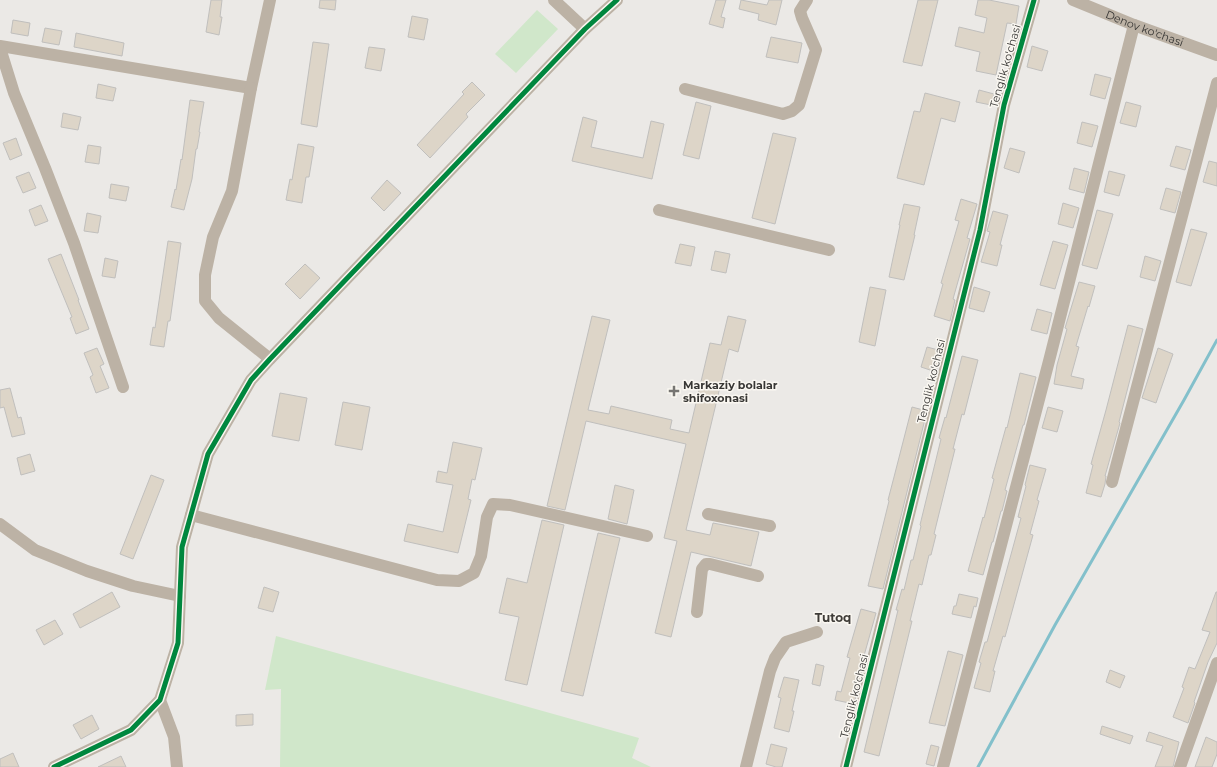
<svg xmlns="http://www.w3.org/2000/svg" width="1217" height="767" font-family="Montserrat,sans-serif">
  <rect width="100%" height="100%" fill="#ebe9e6"/>
  <path fill="#d0e7ca" d="M537,10L558,29L516,73L495,54Z
    M276,636L639,738L632,758L651,767H280L281,689L265,690Z"/>
  <g fill="none" stroke-linecap="round" stroke-linejoin="round">
    <path stroke="#83c0cb" stroke-width="3" d="M978,767L1055,625L1184,400L1217,340"/>
  </g>
  <path fill="#ddd5c8" stroke="#c0bfbd" d="M211,0H222L220,17H222L219,35L206,32Z
    M320,0H336L335,10L319,8Z
    M716,0H726L721,17L725,18L723,28L709,24Z
    M741,0L767,5L769,0H782L776,25L758,20L759,14L739,9Z
    M918,0H938L922,66L903,62Z
    M978,0H989L1019,6L1016,24L1007,23L996,75L976,71L980,52L955,46L959,27L984,33L987,18L975,15Z
    M412,16L428,19L424,40L408,37Z
    M13,20L30,23L28,36L11,33Z
    M45,28L62,31L59,45L42,42Z
    M76,33L124,43L122,56L74,47Z
    M771,37L802,43L798,63L766,57Z
    M313,42L329,44L317,127L301,124Z
    M1032,46L1048,51L1042,71L1027,67Z
    M369,47L385,49L381,71L365,68Z
    M1095,74L1111,78L1105,99L1090,95Z
    M472,82L485,95L466,114L468,117L430,158L417,145L464,94L462,92Z
    M98,84L116,88L113,101L96,98Z
    M979,90L994,94L991,105L976,102Z
    M925,93L960,102L955,122L941,118L924,185L897,178L914,111L920,112Z
    M190,100L204,102L199,132H200L197,149H196L192,179L184,210L171,207L175,189L176,190L181,159L182,160Z
    M696,102L711,106L699,159L683,155Z
    M1126,102L1141,106L1136,127L1120,123Z
    M63,113L81,117L78,130L61,127Z
    M583,117L597,121L591,147L643,158L651,121L664,124L652,179L572,161Z
    M1082,122L1098,126L1092,147L1077,143Z
    M773,133L796,138L775,224L752,218Z
    M16,138L22,155L10,160L3,143Z
    M298,144L314,147L309,177H306L302,203L286,200L290,179L292,180Z
    M88,145L101,147L99,164L85,162Z
    M1176,146L1191,150L1185,170L1170,166Z
    M1010,148L1025,152L1019,173L1004,168Z
    M1209,161L1217,163V186L1203,182Z
    M1074,168L1089,172L1084,193L1069,189Z
    M1109,171L1125,175L1119,196L1104,192Z
    M29,172L36,188L23,193L16,177Z
    M387,180L401,193L384,211L371,198Z
    M111,184L129,187L126,201L109,198Z
    M1166,188L1181,192L1175,213L1160,209Z
    M961,199L977,204L967,238L970,239L953,299L955,300L950,321L934,316L943,284L941,283L959,221L955,220Z
    M1063,203L1079,208L1073,228L1058,224Z
    M904,204L920,207L914,235H915L904,280L889,277L900,225H899Z
    M41,205L48,221L35,226L29,210Z
    M1097,210L1113,214L1097,269L1082,265Z
    M993,211L1008,215L1000,245H1002L997,266L981,262L990,232L987,231Z
    M87,213L101,216L98,233L84,231Z
    M1191,229L1207,233L1191,286L1176,282Z
    M168,241L181,243L170,321H168L164,347L150,345L153,327L155,328Z
    M1053,241L1068,245L1055,289L1040,285Z
    M680,244L695,247L691,266L675,263Z
    M715,251L730,254L726,273L711,270Z
    M61,254L79,300H78L89,329L76,334L70,318L72,317L48,259Z
    M1145,256L1161,261L1155,281L1140,277Z
    M105,258L118,261L115,278L102,276Z
    M305,264L320,278L300,299L285,284Z
    M1079,282L1095,286L1089,307L1088,306L1076,346L1079,347L1071,376L1084,379L1082,389L1054,384L1057,365L1067,329L1065,328Z
    M870,287L886,290L875,346L859,342Z
    M974,287L990,292L984,312L969,308Z
    M1037,309L1052,313L1047,334L1031,330Z
    M592,316L610,320L588,410L609,414L611,406L672,420L670,429L689,433L710,343L721,345L728,316L746,320L738,352L729,349L686,530L710,535L713,523L759,532L751,566L691,552L671,637L655,633L677,541L664,538L686,444L586,421L565,510L547,506Z
    M1128,325L1143,329L1119,422L1120,423L1105,476H1106L1105,484L1101,497L1086,493L1093,465L1091,464L1106,410Z
    M927,347L942,351L936,372L921,367Z
    M97,348L104,364L100,366L109,388L96,393L90,377L93,375L84,353Z
    M1158,348L1173,354L1156,403L1142,398Z
    M962,356L978,360L964,415L962,414L953,449H955L934,534L936,535L931,555H929L922,585L919,584L910,621H912L879,756L864,752L898,610H896L902,589L904,590L911,560H913L921,526L920,525L941,439L939,438L945,417L946,418Z
    M1020,373L1036,377L1024,425H1023L1005,490L1007,491L1002,511H1001L993,542H992L983,575L968,571L983,517L984,518L994,479L992,478L1006,427L1007,428Z
    M10,388L18,418L21,417L25,434L12,437L4,407L0,408V390Z
    M280,393L307,398L299,441L272,436Z
    M343,402L370,407L362,450L335,445Z
    M912,407L927,411L883,589L868,586L889,501L888,500L894,477Z
    M1048,407L1063,411L1057,432L1042,428Z
    M453,442L482,448L475,480L472,479L468,499L471,500L458,553L404,541L408,524L443,532L453,485L436,482L438,471L447,473Z
    M30,454L35,471L21,475L17,458Z
    M1030,465L1046,469L1037,500L1039,501L1030,534L1033,535L1005,637L1003,636L993,671H995L990,692L974,688L981,663L979,662L985,642H987L1021,518L1018,517L1026,486L1025,485Z
    M151,475L164,480L133,559L120,554Z
    M615,485L634,490L627,524L608,519Z
    M542,520L564,525L527,685L505,680L519,617L499,613L507,578L527,583Z
    M598,533L620,538L583,696L561,691Z
    M264,587L279,592L273,612L258,608Z
    M112,592L120,607L80,628L73,614Z
    M1216,592H1217V643L1208,662L1194,702L1195,703L1188,723L1173,717L1184,688L1182,687L1189,667L1195,669L1210,632L1202,630Z
    M959,594L978,598L976,607L974,606L971,618L952,614L954,606H956Z
    M861,609L876,613L860,670L862,671L854,704L835,700L837,691L841,692L850,658L847,657Z
    M55,620L63,634L44,645L36,630Z
    M948,651L963,655L945,726L929,723Z
    M816,664L824,666L820,686L812,684Z
    M1110,670L1125,676L1120,688L1106,682Z
    M784,677L799,680L792,711H794L789,732L774,728L781,698L778,697Z
    M253,714V725L236,726V715Z
    M92,715L99,729L81,739L73,725Z
    M1102,726L1133,736L1130,744L1100,734Z
    M1149,732L1179,742L1173,767H1155L1163,746L1146,741Z
    M1206,737L1217,742V754L1212,767H1195Z
    M771,744L787,748L782,767H776L766,764Z
    M931,745L939,747L934,766L926,764Z
    M13,753L19,767H0V759Z
    M121,756L126,767H98Z"/>
  <g fill="none" stroke-linecap="round" stroke-linejoin="round">
    <g stroke="#bcb2a5" stroke-width="12">
      <path d="M554,0L585,29"/>
      <path id="s1" d="M1073,0L1134,25L1217,55"/>
      <path d="M0,46L251,88L270,0"/>
      <path d="M0,48L14,93L45,168L74,243L123,387"/>
      <path d="M251,88L232,191L213,237L205,275V301L219,318L270,359"/>
      <path d="M685,89L783,114L792,111L799,105L816,50L802,18L800,11L807,0"/>
      <path d="M659,210L829,250"/>
      <path d="M1112,482L1217,83"/>
      <path d="M708,514L770,526"/>
      <path d="M191,515L437,580L459,581L474,573L481,556L487,517L493,504L510,505L647,536"/>
      <path d="M0,524L35,550L87,571L133,586L180,596"/>
      <path d="M697,612L702,569L706,564H710L758,576"/>
      <path d="M160,700L174,737L177,767"/>
      <path d="M54,767L131,730L160,700L178,643L182,547L208,454L251,380L270,359L585,29L617,0"/>
      <path d="M746,767L770,671L775,658L786,642L817,632"/>
      <path d="M846,767L980,230L1004,105L1034,0"/>
      <path d="M943,767L1049,361L1134,25"/>
      <path d="M1180,767L1217,663"/>
    </g>
    <g stroke="#faf7f1" stroke-width="8">
      <path id="cycleway" d="M54,767L131,730L160,700L178,643L182,547L208,454L251,380L270,359L585,29L617,0
        M846,767L980,230L1004,105L1034,0"/>
    </g>
    <use href="#cycleway" stroke="#00873e" stroke-width="5"/>
  </g>
  <path fill="#767572" stroke="#faf7f1" stroke-width="1.5" d="M672 385h4v4h4v4h-4v4h-4v-4h-4v-4h4z"/>
  <g text-anchor="middle" stroke-width="3" stroke-linejoin="round" paint-order="stroke">
    <g font-size="11" fill="#373634" stroke="#faf7f1">
      <text dy="4" stroke="none"><textPath href="#s1" startOffset="77">Denov ko'chasi</textPath></text>
      <text transform="translate(1005 66) rotate(-74)" y="4">Tenglik ko'chasi</text>
      <text transform="translate(931 381) rotate(-76)" y="4">Tenglik ko'chasi</text>
      <text transform="translate(854 696) rotate(-76)" y="4">Tenglik ko'chasi</text>
    </g>
    <g font-size="11" font-weight="bold" fill="#373634" stroke="#faf7f1" text-anchor="start">
      <text x="683" y="389">Markaziy bolalar<tspan x="683" dy="13">shifoxonasi</tspan></text>
    </g>
    <g font-size="12" font-weight="bold" fill="#3f3c38" stroke="#faf7f1">
      <text x="833" y="622">Tutoq</text>
    </g>
  </g>
</svg>
